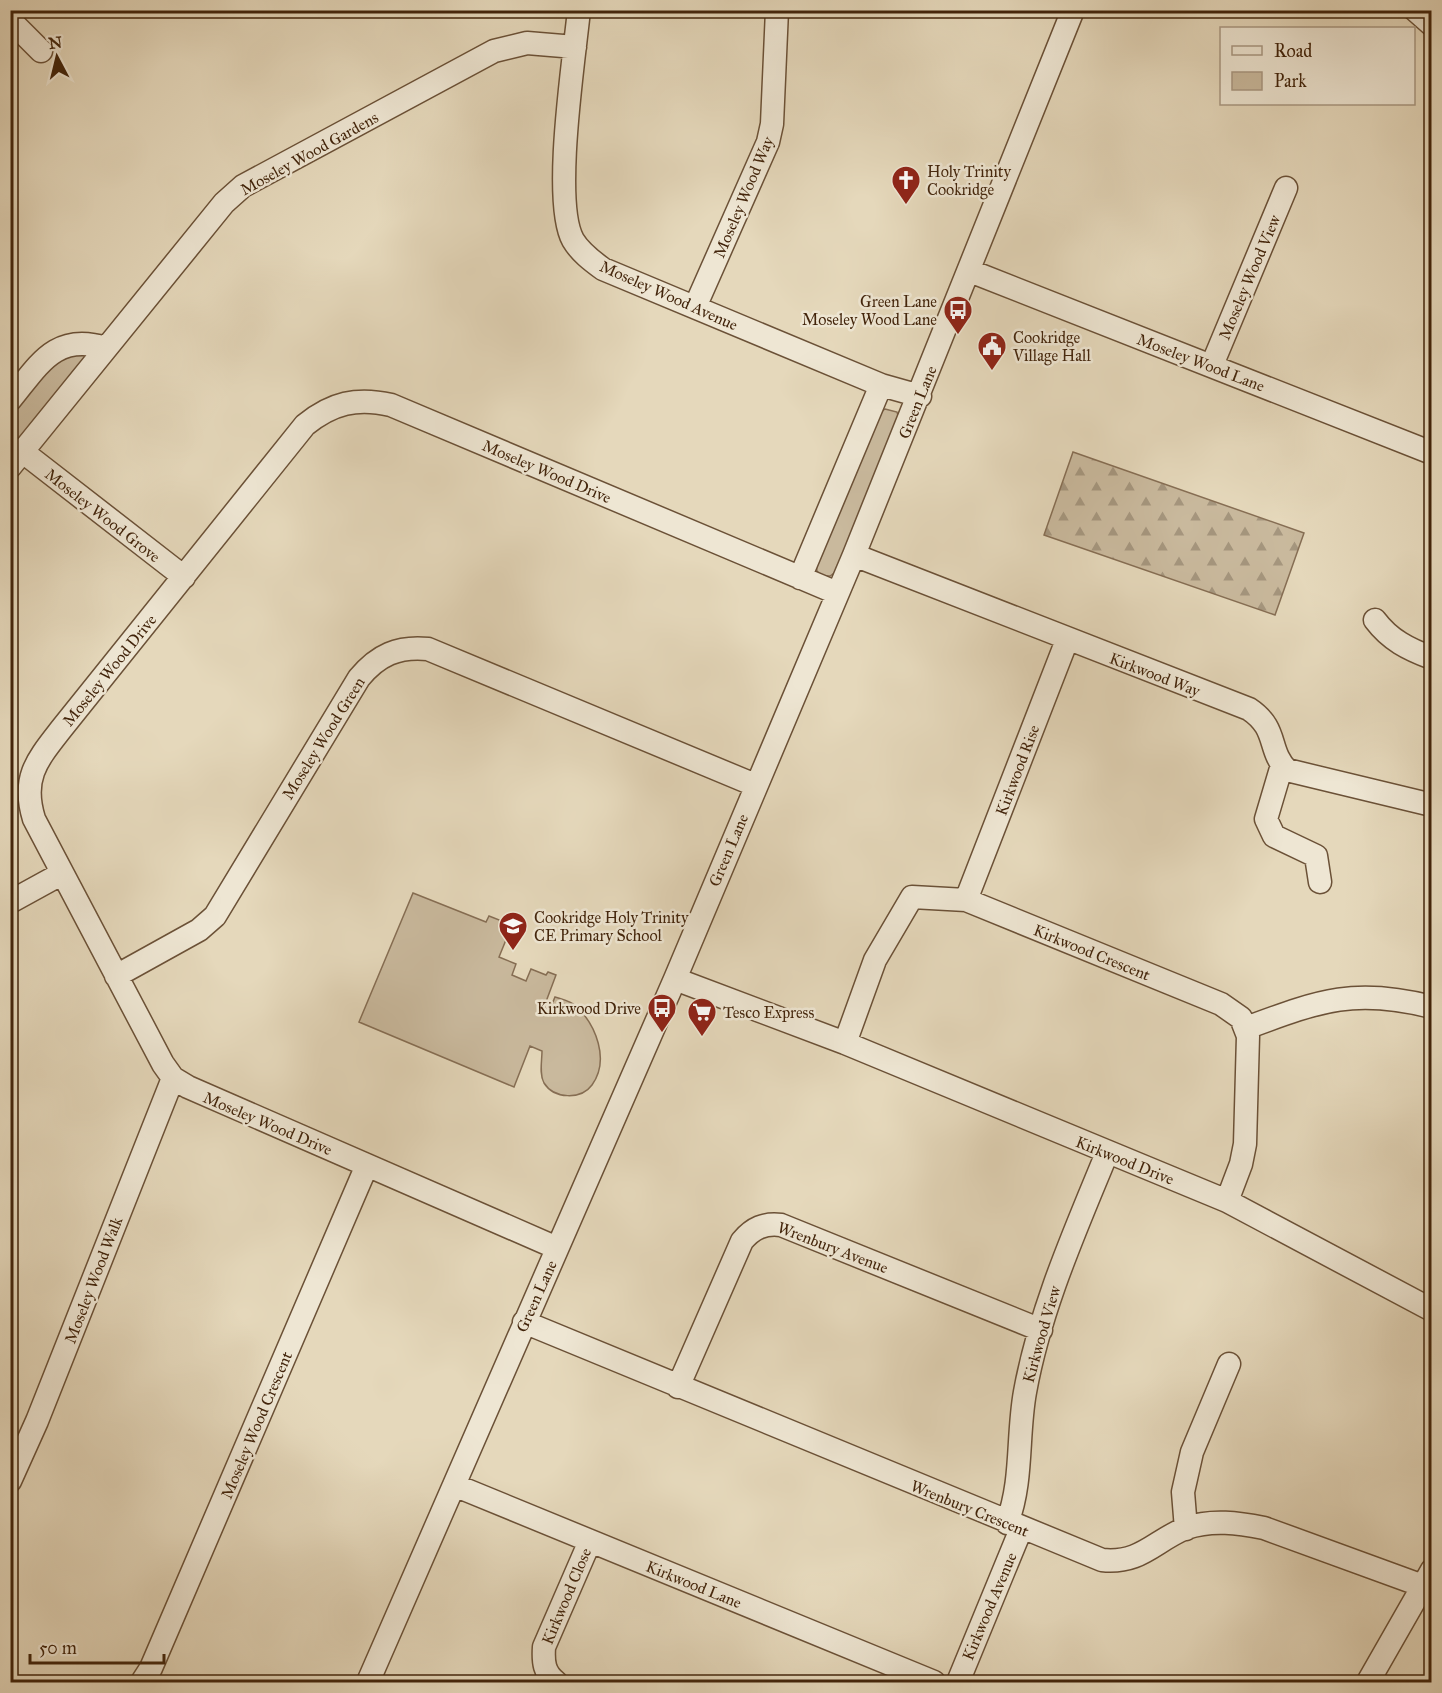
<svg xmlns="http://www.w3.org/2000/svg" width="1442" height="1693" font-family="'IM FELL Great Primer',serif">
  <defs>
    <pattern id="forest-firs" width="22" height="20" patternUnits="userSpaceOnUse" patternTransform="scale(1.5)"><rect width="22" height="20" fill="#c9b99d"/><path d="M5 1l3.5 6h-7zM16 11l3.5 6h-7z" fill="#a5967e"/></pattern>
  </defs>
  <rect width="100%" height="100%" fill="#e5d8bb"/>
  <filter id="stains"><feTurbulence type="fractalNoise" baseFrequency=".00333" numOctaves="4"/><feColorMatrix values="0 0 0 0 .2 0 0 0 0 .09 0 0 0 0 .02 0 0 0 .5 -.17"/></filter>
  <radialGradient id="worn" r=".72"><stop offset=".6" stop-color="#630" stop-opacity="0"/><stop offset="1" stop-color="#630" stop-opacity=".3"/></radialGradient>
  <path fill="#c9b99d" stroke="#866e54" stroke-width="1.5" d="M88,352L86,359L11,453V410L53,358Z
    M885,409L897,412L899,419L837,571L830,576H821L817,571L816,565L881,412Z
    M413,893L486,922L489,916L512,925L499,957L516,964L512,975L526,981L531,969L546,975L548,972L556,975L544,1007L550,1009L555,997C561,999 571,1001 576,1006C596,1025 610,1060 592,1085C581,1100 554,1099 544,1083C539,1074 542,1061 542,1051L530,1046L514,1087L359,1022Z"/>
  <path fill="url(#forest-firs)" stroke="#866e54" stroke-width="1.5" d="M1073,452L1304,533L1275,615L1044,535Z"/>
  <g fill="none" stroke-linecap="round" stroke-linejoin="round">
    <g stroke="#6b5137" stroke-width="25">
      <path id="minor" d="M579,10C574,60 552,202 573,240C580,252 592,261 603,269L881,385L920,396
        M1415,10L1432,25
        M10,20L41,51
        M970,271L1432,453
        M695,307L768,142L772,124L777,10
        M1212,365L1286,188
        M10,400C39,365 55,332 106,348
        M23,452L184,577
        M10,467L224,203L243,186L494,51L527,43L575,47
        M854,555L1249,709C1279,729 1267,750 1287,770L1432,805
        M800,578L881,385
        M1375,620C1390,640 1408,649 1432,658
        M1282,765L1266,819L1274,836L1316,856L1320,882
        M966,900L1067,640
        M10,902L61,874
        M116,976L199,930L215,916L359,678C378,655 398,646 428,649L755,785
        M675,979L845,1043L1227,1201L1432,1310
        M1246,1028C1319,1001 1354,987 1432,1007
        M845,1043L875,960L912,897L966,900L1221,1004L1241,1018L1248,1036L1245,1144L1241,1164L1227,1201
        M557,1248L188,1087L173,1078L163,1064L34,819C21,777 38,759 62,728L305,425C332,403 357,397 391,405L837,593
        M524,1322L1102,1560C1141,1564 1154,1541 1186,1528C1212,1519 1239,1523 1264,1528L1423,1586
        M678,1387L742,1241C753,1228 764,1223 781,1225L1041,1330
        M10,1481L37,1421L173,1078
        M454,1485L934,1682
        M1007,1523C1023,1481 1017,1436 1025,1392C1040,1309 1075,1231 1107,1153
        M1186,1529L1183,1492L1192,1452L1229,1364
        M142,1682L151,1668L367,1165
        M368,1682L675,979L854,555L1073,10
        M556,1682C544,1673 543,1662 544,1647L590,1541
        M958,1682L1021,1529
        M1368,1682L1432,1570"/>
    </g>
    <use href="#minor" stroke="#eee6d3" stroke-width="22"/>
  </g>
  <defs>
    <g id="church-pin" transform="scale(1.5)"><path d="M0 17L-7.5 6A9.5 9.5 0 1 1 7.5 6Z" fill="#8f2418" stroke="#eee6d3"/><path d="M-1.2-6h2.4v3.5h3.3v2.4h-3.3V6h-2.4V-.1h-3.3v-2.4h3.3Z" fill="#fff"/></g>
    <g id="bus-pin" transform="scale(1.5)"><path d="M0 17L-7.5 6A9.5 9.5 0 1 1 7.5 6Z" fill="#8f2418" stroke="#eee6d3"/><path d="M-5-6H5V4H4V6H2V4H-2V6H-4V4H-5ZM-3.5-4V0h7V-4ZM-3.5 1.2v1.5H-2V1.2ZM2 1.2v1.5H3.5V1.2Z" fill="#fff"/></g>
    <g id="civic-pin" transform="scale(1.5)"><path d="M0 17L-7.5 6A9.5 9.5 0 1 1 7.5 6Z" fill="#8f2418" stroke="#eee6d3"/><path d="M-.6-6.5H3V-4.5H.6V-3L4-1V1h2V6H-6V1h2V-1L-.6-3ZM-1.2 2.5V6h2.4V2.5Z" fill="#fff"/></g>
    <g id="school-pin" transform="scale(1.5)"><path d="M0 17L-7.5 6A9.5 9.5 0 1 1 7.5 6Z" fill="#8f2418" stroke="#eee6d3"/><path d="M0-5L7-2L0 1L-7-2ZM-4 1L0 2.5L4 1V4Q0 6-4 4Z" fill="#fff"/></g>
    <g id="supermarket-pin" transform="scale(1.5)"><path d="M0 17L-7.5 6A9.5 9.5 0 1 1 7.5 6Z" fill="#8f2418" stroke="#eee6d3"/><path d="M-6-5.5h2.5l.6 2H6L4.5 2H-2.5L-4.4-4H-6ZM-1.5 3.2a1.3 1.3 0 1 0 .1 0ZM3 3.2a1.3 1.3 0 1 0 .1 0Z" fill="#fff"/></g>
  </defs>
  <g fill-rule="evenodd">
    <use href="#church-pin" x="906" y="180"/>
    <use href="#bus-pin" x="958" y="310"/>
    <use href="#civic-pin" x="992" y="346"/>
    <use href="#school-pin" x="513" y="926"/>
    <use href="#bus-pin" x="662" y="1008"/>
    <use href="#supermarket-pin" x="702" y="1012"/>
  </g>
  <g text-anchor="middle" stroke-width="5" stroke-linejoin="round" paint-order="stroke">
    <g font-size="16" fill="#42240b" stroke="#eee6d3">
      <text transform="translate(309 153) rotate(-29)" y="6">Moseley Wood Gardens</text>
      <text transform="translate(743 197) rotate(-67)" y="6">Moseley Wood Way</text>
      <text transform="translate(1249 277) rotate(-67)" y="6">Moseley Wood View</text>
      <text transform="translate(669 295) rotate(24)" y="6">Moseley Wood Avenue</text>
      <text transform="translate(1201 362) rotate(21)" y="6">Moseley Wood Lane</text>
      <text transform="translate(917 402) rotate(-68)" y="6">Green Lane</text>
      <text transform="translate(547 471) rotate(23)" y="6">Moseley Wood Drive</text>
      <text transform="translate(103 515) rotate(38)" y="6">Moseley Wood Grove</text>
      <text transform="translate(109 670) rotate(-51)" y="6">Moseley Wood Drive</text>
      <text transform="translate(1155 674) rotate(21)" y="6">Kirkwood Way</text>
      <text transform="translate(323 738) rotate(-58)" y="6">Moseley Wood Green</text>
      <text transform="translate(1017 770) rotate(-69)" y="6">Kirkwood Rise</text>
      <text transform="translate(728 850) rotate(-67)" y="6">Green Lane</text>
      <text transform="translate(1092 952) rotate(22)" y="6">Kirkwood Crescent</text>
      <text transform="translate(268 1123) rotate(23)" y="6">Moseley Wood Drive</text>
      <text transform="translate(1125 1160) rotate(22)" y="6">Kirkwood Drive</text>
      <text transform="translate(833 1247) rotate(21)" y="6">Wrenbury Avenue</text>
      <text transform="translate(93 1280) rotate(-69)" y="6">Moseley Wood Walk</text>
      <text transform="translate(536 1296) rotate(-66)" y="6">Green Lane</text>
      <text transform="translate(1041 1334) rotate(-74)" y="6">Kirkwood View</text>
      <text transform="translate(256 1425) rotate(-67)" y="6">Moseley Wood Crescent</text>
      <text transform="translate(970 1508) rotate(22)" y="6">Wrenbury Crescent</text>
      <text transform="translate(694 1584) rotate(22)" y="6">Kirkwood Lane</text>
      <text transform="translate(566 1596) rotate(-67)" y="6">Kirkwood Close</text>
      <text transform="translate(989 1606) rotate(-67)" y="6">Kirkwood Avenue</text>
    </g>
    <g font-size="16" fill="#42240b" stroke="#eee6d3" text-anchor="start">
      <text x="927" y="177">Holy Trinity<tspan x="927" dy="18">Cookridge</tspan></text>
      <text x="937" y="307" text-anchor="end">Green Lane<tspan x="937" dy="18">Moseley Wood Lane</tspan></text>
      <text x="1013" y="343">Cookridge<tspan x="1013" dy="18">Village Hall</tspan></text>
      <text x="534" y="923">Cookridge Holy Trinity<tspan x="534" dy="18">CE Primary School</tspan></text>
      <text x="641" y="1014" text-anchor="end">Kirkwood Drive</text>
      <text x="723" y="1018">Tesco Express</text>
    </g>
  </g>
  <rect width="1442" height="1693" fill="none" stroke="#e5d8bb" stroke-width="36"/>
  <rect x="12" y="12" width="1418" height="1669" fill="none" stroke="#42240b" stroke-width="3"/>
  <rect x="18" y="18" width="1406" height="1657" fill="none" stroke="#42240b" stroke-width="1.5"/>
  <rect x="1220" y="27" width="195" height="78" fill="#eee6d3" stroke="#a99883" stroke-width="1.5"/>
  <rect x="1232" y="46" width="30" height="9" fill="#eee6d3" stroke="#a99883" stroke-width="1.5"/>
  <text x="1274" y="57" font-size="18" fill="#42240b">Road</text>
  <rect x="1232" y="72" width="30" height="18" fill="#c9b99d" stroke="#a99883" stroke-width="1.5"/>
  <text x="1274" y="87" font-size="18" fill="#42240b">Park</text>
  <g transform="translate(57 57) rotate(353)" stroke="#eee6d3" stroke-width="4.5" paint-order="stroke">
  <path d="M0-4.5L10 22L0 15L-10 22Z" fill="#42240b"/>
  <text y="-9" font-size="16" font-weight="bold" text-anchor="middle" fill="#42240b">N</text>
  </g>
  <path d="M30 1654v9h134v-9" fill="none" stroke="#42240b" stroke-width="3"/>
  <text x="39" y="1654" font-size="18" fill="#42240b" stroke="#eee6d3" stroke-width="4.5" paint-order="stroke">50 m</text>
  <rect width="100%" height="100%" filter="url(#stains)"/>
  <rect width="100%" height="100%" fill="url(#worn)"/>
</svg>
